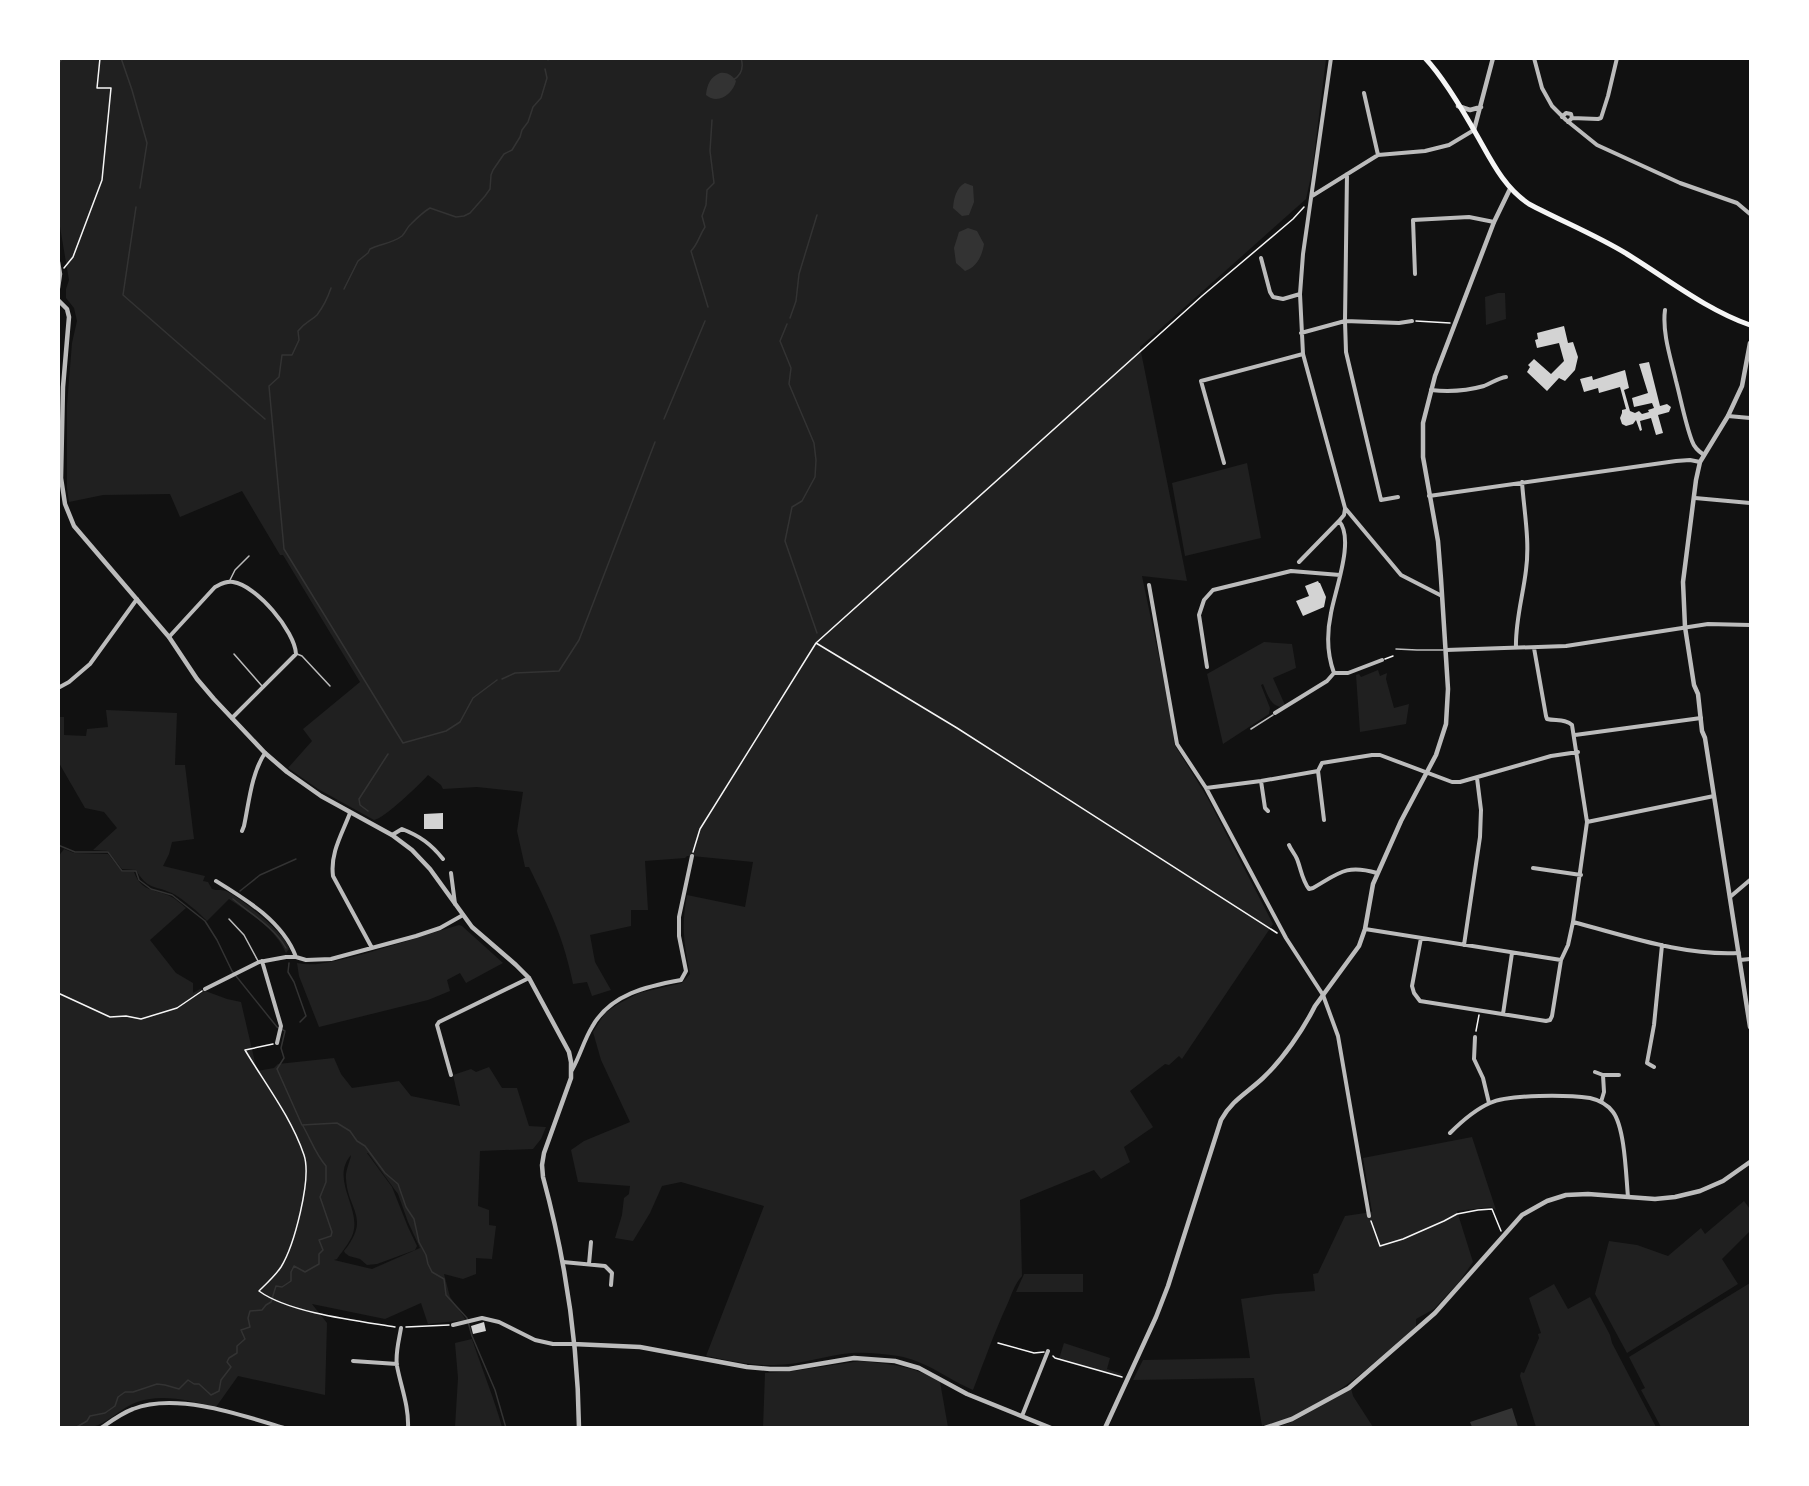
<svg xmlns="http://www.w3.org/2000/svg" width="1809" height="1486" font-family="Rubik,sans-serif">
  <rect width="100%" height="100%" fill="#111"/>
  <path fill="#202020" fill-rule="evenodd" d="M58,59H1326L1312,172L1306,199L1140,347L1187,581L1142,576L1172,719L1174,744L1207,797L1273,924L1182,1059L1179,1056L1169,1065L1165,1064L1130,1091L1153,1127L1124,1147L1130,1162L1101,1179L1094,1170L1020,1200L1022,1276C1014,1285 1012,1294 1007,1305C994,1333 984,1362 973,1390C947,1379 927,1361 898,1356C883,1354 867,1352 852,1353C826,1355 801,1365 774,1365C752,1366 728,1360 706,1356L764,1206L681,1182L662,1186L650,1213L633,1241L615,1238L622,1215L624,1198L629,1194L630,1186L578,1182L571,1150L584,1141L630,1122L601,1060L593,1032L605,1013L618,1004L639,993L682,983L690,974C684,943 681,927 687,895L745,907L753,862L692,856H687L685,858L645,861L648,910H631V926L590,935L595,962L611,990L592,996L587,982L573,984C564,938 549,908 529,867H525L517,831L523,792L477,787L443,789L441,785L428,775C419,785 385,818 374,820L318,789L288,768L312,741L303,729L360,682L283,555H280L242,491L180,517L170,494L103,495L69,502L67,488V405L72,343L77,321L74,308L66,298V289L69,280L59,221Z
    M1498,293H1505L1506,319L1486,325L1485,297Z
    M1247,463L1261,538L1185,556L1172,483Z
    M1264,642L1292,644L1296,668L1273,678L1285,705L1280,707C1270,705 1267,693 1263,684L1261,685L1270,708L1269,714L1223,744L1207,674Z
    M1378,670L1380,676L1387,673L1386,679L1394,708L1409,704L1406,724L1360,732L1356,675L1359,674L1361,677Z
    M106,710L177,713L175,765H185L194,839L172,842L169,854L163,866L205,876L203,881L208,882L212,889C217,891 221,889 226,891C240,897 287,935 289,949L286,953C275,928 251,914 229,899L207,921C201,914 180,897 172,893C153,885 148,890 136,870L122,869L108,851L93,850L117,828L104,812L85,808L59,763L58,717H64V735L86,736L87,729L108,727Z
    M64,849L74,853L108,854L122,872H134C141,891 153,889 170,896C176,899 181,904 186,908L150,940L176,973L193,983V993L200,989L227,999L241,1002L257,1071L274,1068L278,1064L334,1058L341,1074L352,1088L399,1081L411,1096L460,1106L453,1075L471,1069L476,1072L489,1067L502,1088H517L529,1126L546,1127L541,1139L533,1149L480,1151L478,1206L489,1210V1225L496,1226L492,1259L476,1258V1274L463,1279L444,1274L450,1297L466,1320L428,1324L421,1303L385,1319L312,1304L327,1323L325,1395L238,1376L216,1407C191,1401 162,1393 137,1402C122,1407 107,1424 92,1427C82,1430 69,1427 59,1427L58,857ZM367,1153H368L398,1194L408,1222L420,1248L372,1269L334,1260L337,1259C343,1250 353,1239 354,1229C358,1205 331,1178 351,1155C350,1162 345,1171 346,1179C348,1211 371,1217 344,1251L345,1253L349,1256L360,1259L367,1265L377,1264L415,1250L417,1246L408,1227L392,1187Z
    M459,925L462,926L503,963L466,983L460,973L447,980L450,991L428,1000L319,1027L299,976L297,963C316,967 334,961 352,957C388,948 423,935 459,925Z
    M1472,1137L1496,1210L1491,1207L1457,1211L1473,1262L1459,1282L1434,1309L1416,1319V1327C1370,1365 1323,1414 1262,1426L1254,1378L1133,1380L1143,1360L1250,1358L1241,1299L1276,1294L1315,1291L1313,1274L1318,1273L1345,1216L1372,1212L1363,1158Z
    M1744,1201L1750,1209V1231L1722,1259L1738,1284L1627,1353L1595,1294L1609,1241L1637,1245L1668,1256L1701,1228L1705,1234Z
    M1024,1274H1083V1292H1016Z
    M1750,1283V1427H1661L1641,1390L1645,1388L1629,1357Z
    M1554,1284L1568,1309L1590,1297L1610,1335L1612,1343L1656,1427H1536L1520,1376L1521,1372L1524,1373L1539,1338L1538,1334L1541,1333L1529,1298Z
    M472,1339C482,1369 494,1398 502,1427H455L458,1378L455,1343Z
    M1064,1343L1110,1358L1107,1369L1122,1374L1121,1376L1059,1359Z
    M860,1361C889,1364 916,1366 940,1382L948,1427L763,1428L765,1373L794,1371Z
    M1351,1388L1353,1396L1373,1427L1275,1428L1292,1422L1348,1391Z"/>
  <path fill="#333" d="M720,73C727,72 732,75 736,81C733,94 718,105 706,95C707,85 710,77 720,73Z
    M965,183L973,186L974,202L969,215L962,216L953,208C954,198 956,188 965,183Z
    M968,228L977,231L984,244C982,256 977,267 965,271L956,263L954,248L959,232Z
    M1512,1408L1518,1427H1472L1470,1422Z"/>
  <g fill="none" stroke-linecap="round" stroke-linejoin="round">
    <path stroke="#333" stroke-width="1.5" d="M121,58L132,90L147,143L140,188
      M548,60V58
      M58,64L63,58
      M733,80C742,75 744,68 741,58
      M136,207L123,295L265,419
      M331,288C328,297 323,307 317,315C311,321 305,322 298,331L299,340L292,355H282L279,377L269,386L284,549L403,743L446,731L460,722L473,698L497,680
      M344,289L358,261L368,253L370,249C380,244 393,243 402,236C406,232 407,227 411,224C417,218 423,212 430,208L456,217L464,216L470,213L485,196L490,189L491,175L493,170L504,154L512,150L520,137L522,130L528,122L533,107L541,98L547,78L545,69
      M708,307L691,251C698,244 699,236 705,227L702,216L706,205L707,190L714,183L710,151L712,120
      M790,318L796,301L799,274L817,215
      M787,324L780,341L791,368L789,384L814,443L816,460L815,477L802,501L792,507L785,541L817,633
      M664,419L705,321
      M502,679L515,673L559,671L579,640L655,442
      M368,811L360,805L359,799L388,754
      M58,845L75,852H108L122,871H136L139,880L151,889L172,895L205,921L217,940L232,971L277,1027L285,1031L281,1048L284,1058L277,1069L302,1125L337,1123L350,1131L357,1141L365,1146L385,1173L398,1184L406,1207L414,1219L419,1242L426,1255L428,1264L432,1272L444,1279L446,1295L467,1318L472,1336L495,1390L506,1428
      M240,891L260,875L296,859
      M233,899C251,914 274,927 286,948
      M289,963L288,972L294,982L306,1016L300,1022
      M75,1428L87,1421L90,1416L105,1413L115,1406L118,1397L125,1392H133L157,1384L165,1385L179,1389L188,1380L194,1384H199L211,1395L219,1391L221,1380L231,1367L227,1362L229,1358L237,1353V1346L245,1339L241,1330L250,1327L248,1318L250,1311L262,1310L266,1305L271,1302L276,1286L282,1287L291,1281V1272L294,1266L305,1272L319,1264V1254L323,1250L319,1240L331,1236L332,1232L320,1197L326,1182V1166C316,1155 311,1140 303,1126"/>
  </g>
  <path fill="#d3d3d3" d="M1564,326L1568,343L1573,342L1578,357L1575,370L1565,381L1559,378L1547,391L1527,372L1530,367L1528,365L1534,359L1551,374L1564,361L1559,343L1537,348L1535,340L1538,339L1537,333Z
    M1649,362L1660,406L1667,404L1671,407L1669,412L1658,415L1663,433L1656,435L1651,418L1640,421L1642,430L1640,431L1636,420L1633,424L1626,426L1622,424L1620,418L1622,413V410L1626,409L1620,387L1599,393L1598,388L1584,392L1580,379L1592,376L1593,380L1625,370L1629,388L1624,390L1630,411L1635,413L1639,411L1642,414L1649,412L1648,410L1654,408L1652,403L1634,407L1632,398L1648,393L1639,364Z
    M1318,581L1319,583H1320L1326,597L1324,607L1303,616L1296,601L1309,596L1305,586Z
    M443,813V829H424V814Z
    M484,1322L486,1331L473,1334L471,1326Z"/>
  <g fill="none" stroke-linecap="round" stroke-linejoin="round">
    <path stroke="#f5f5f5" stroke-width="1.5" d="M64,268L73,257L102,180L111,88H97L100,58
      M1416,321L1450,323
      M816,643L957,728L1277,933
      M1385,659L1393,656
      M693,852L700,829L816,643L1202,296L1293,219L1304,207
      M58,993L110,1017L126,1016L141,1019L177,1008L202,991
      M1476,1031L1479,1015
      M273,1044L245,1050C266,1085 291,1117 304,1155C312,1179 294,1246 281,1267C275,1276 266,1284 259,1291C289,1313 358,1321 395,1327
      M1371,1221L1380,1246L1403,1239L1444,1221L1457,1214L1478,1210L1492,1209L1501,1231
      M406,1327L449,1325
      M998,1343L1034,1353L1044,1352
      M1053,1356L1055,1358L1122,1377"/>
    <path stroke="#bcbcbc" stroke-width="1.5" d="M230,580L235,570L249,556
      M1396,649L1417,650H1443
      M234,654L262,686
      M297,654L302,656L330,686
      M1251,729L1273,715
      M229,919L244,935L258,961"/>
    <path stroke="#bcbcbc" stroke-width="4" d="M1331,58L1303,254L1300,294L1303,354L1345,508L1401,575L1442,596
      M1534,58L1542,88L1552,106L1566,120L1597,145L1680,183L1737,203L1750,214
      M1364,93L1378,155
      M1562,117L1566,113L1571,114L1572,118L1568,122
      M1572,118L1598,119L1601,118L1608,96L1617,58
      M1347,174L1345,321L1346,352L1381,500L1398,497
      M1312,196L1378,155L1425,151L1449,145L1474,130
      M1261,258L1270,292L1273,297L1283,299L1300,294
      M1415,274L1413,220L1469,217L1494,222
      M1665,310C1662,333 1671,359 1676,381C1681,400 1685,422 1692,441C1694,447 1698,451 1704,455
      M1301,333L1345,321L1399,323L1412,321
      M1431,390C1449,392 1466,391 1484,386C1492,383 1498,378 1506,377
      M1728,416L1750,418
      M1224,463L1201,381L1303,354
      M1429,496L1676,461L1690,460L1700,462
      M1695,498L1750,503
      M1299,562L1339,521L1344,515L1345,509
      M1149,585L1177,744L1206,788L1286,938L1323,995L1338,1036L1369,1216
      M169,637L215,587C221,584 226,581 233,582C256,585 295,631 296,654L232,718
      M1516,648C1515,622 1523,596 1526,570C1530,541 1524,511 1522,482
      M1446,650L1566,646L1708,624L1750,625
      M1207,667L1199,615L1204,600L1213,590L1291,571L1340,575
      M1334,673C1327,654 1327,632 1331,613C1335,590 1355,539 1339,521
      M58,688L69,682L90,664L137,599
      M1275,713L1327,681L1334,673H1348L1382,660
      M1575,735L1701,718
      M1318,771L1324,820
      M1261,781L1265,808L1268,811
      M1206,788L1261,781L1318,771L1322,763L1372,755H1380L1452,782H1460L1551,756L1578,752
      M350,813C342,834 330,853 333,876L372,948
      M1587,822L1714,796
      M242,831L244,826C249,803 251,774 265,753
      M392,835L402,829C420,836 431,844 443,859
      M1289,845C1291,850 1295,854 1297,859C1301,869 1302,880 1309,889L1313,888C1339,873 1346,864 1377,873
      M1533,868L1581,875
      M451,873L455,904
      M216,881C247,900 283,922 296,957
      M1730,897L1750,880
      M1573,922C1627,936 1683,956 1739,953
      M1365,929L1561,960
      M1421,938L1412,986L1414,993L1420,1001L1546,1021L1550,1020L1552,1016L1561,960L1568,945L1573,922L1587,822L1572,725C1566,719 1556,721 1547,719L1546,716L1534,648
      M1464,945L1480,837L1481,810L1477,778
      M1740,960L1750,959
      M262,961L281,1026L277,1043
      M205,989L259,962L286,957H296L306,960L331,959L416,936L440,928L463,915
      M1503,1014L1512,953
      M1475,1037L1474,1059L1483,1078L1489,1103
      M1654,1067L1647,1063L1654,1025L1662,945
      M572,1070C580,1056 584,1040 592,1027C610,994 648,986 681,980L686,971L679,936V917L692,856
      M1595,1072L1603,1075L1604,1092L1601,1102
      M451,1075L437,1025L439,1022L529,978
      M1603,1075H1619
      M1450,1133C1462,1121 1474,1110 1490,1103C1510,1094 1568,1095 1590,1098C1599,1100 1607,1104 1613,1112C1625,1128 1626,1176 1628,1197
      M563,1262L605,1266L612,1273L611,1285
      M589,1264L591,1242
      M453,1325L482,1318L499,1322L535,1340L553,1344H573
      M401,1328C399,1340 395,1354 397,1366C401,1387 409,1406 408,1428
      M353,1361L397,1364
      M1022,1416L1048,1351
      M101,1428C111,1421 122,1413 133,1409C176,1392 242,1415 284,1428"/>
    <path stroke="#bcbcbc" stroke-width="4.5" d="M1458,106L1470,110L1481,107
      M1474,130L1493,58
      M58,262L60,274L58,288
      M58,300L67,309L69,317L63,387L61,478L65,504L74,526L169,637L197,679L214,699L265,753L287,772L321,796L392,835L412,850L430,869L472,927L516,965L529,978L569,1052L571,1062V1078L544,1153L542,1165L543,1177C565,1258 578,1343 579,1428
      M1750,343L1742,386L1728,416L1700,462L1696,480L1683,582L1685,627L1694,685L1698,694L1702,731L1705,738L1750,1027
      M573,1344L640,1347L747,1367L770,1369H789L854,1358L895,1361L919,1368L967,1394L1051,1428
      M1105,1428L1156,1317L1168,1286L1221,1120C1232,1100 1247,1093 1263,1078C1283,1059 1303,1030 1315,1006L1359,946L1365,929L1373,884L1401,821L1436,755L1446,724L1448,689L1441,579L1438,541L1423,457V423L1435,376L1494,222L1510,189
      M1265,1428L1292,1419L1349,1388L1435,1313L1522,1215L1547,1201L1566,1195L1588,1194L1655,1199L1675,1197L1700,1191L1723,1181L1750,1162"/>
    <path stroke="#f5f5f5" stroke-width="5" d="M1425,58C1445,79 1465,114 1479,139C1493,164 1505,188 1529,204C1561,221 1596,235 1627,254C1668,279 1705,309 1750,325"/>
  </g>
  <rect width="1809" height="1486" fill="none" stroke="#ffffff" stroke-width="120"/>
</svg>
